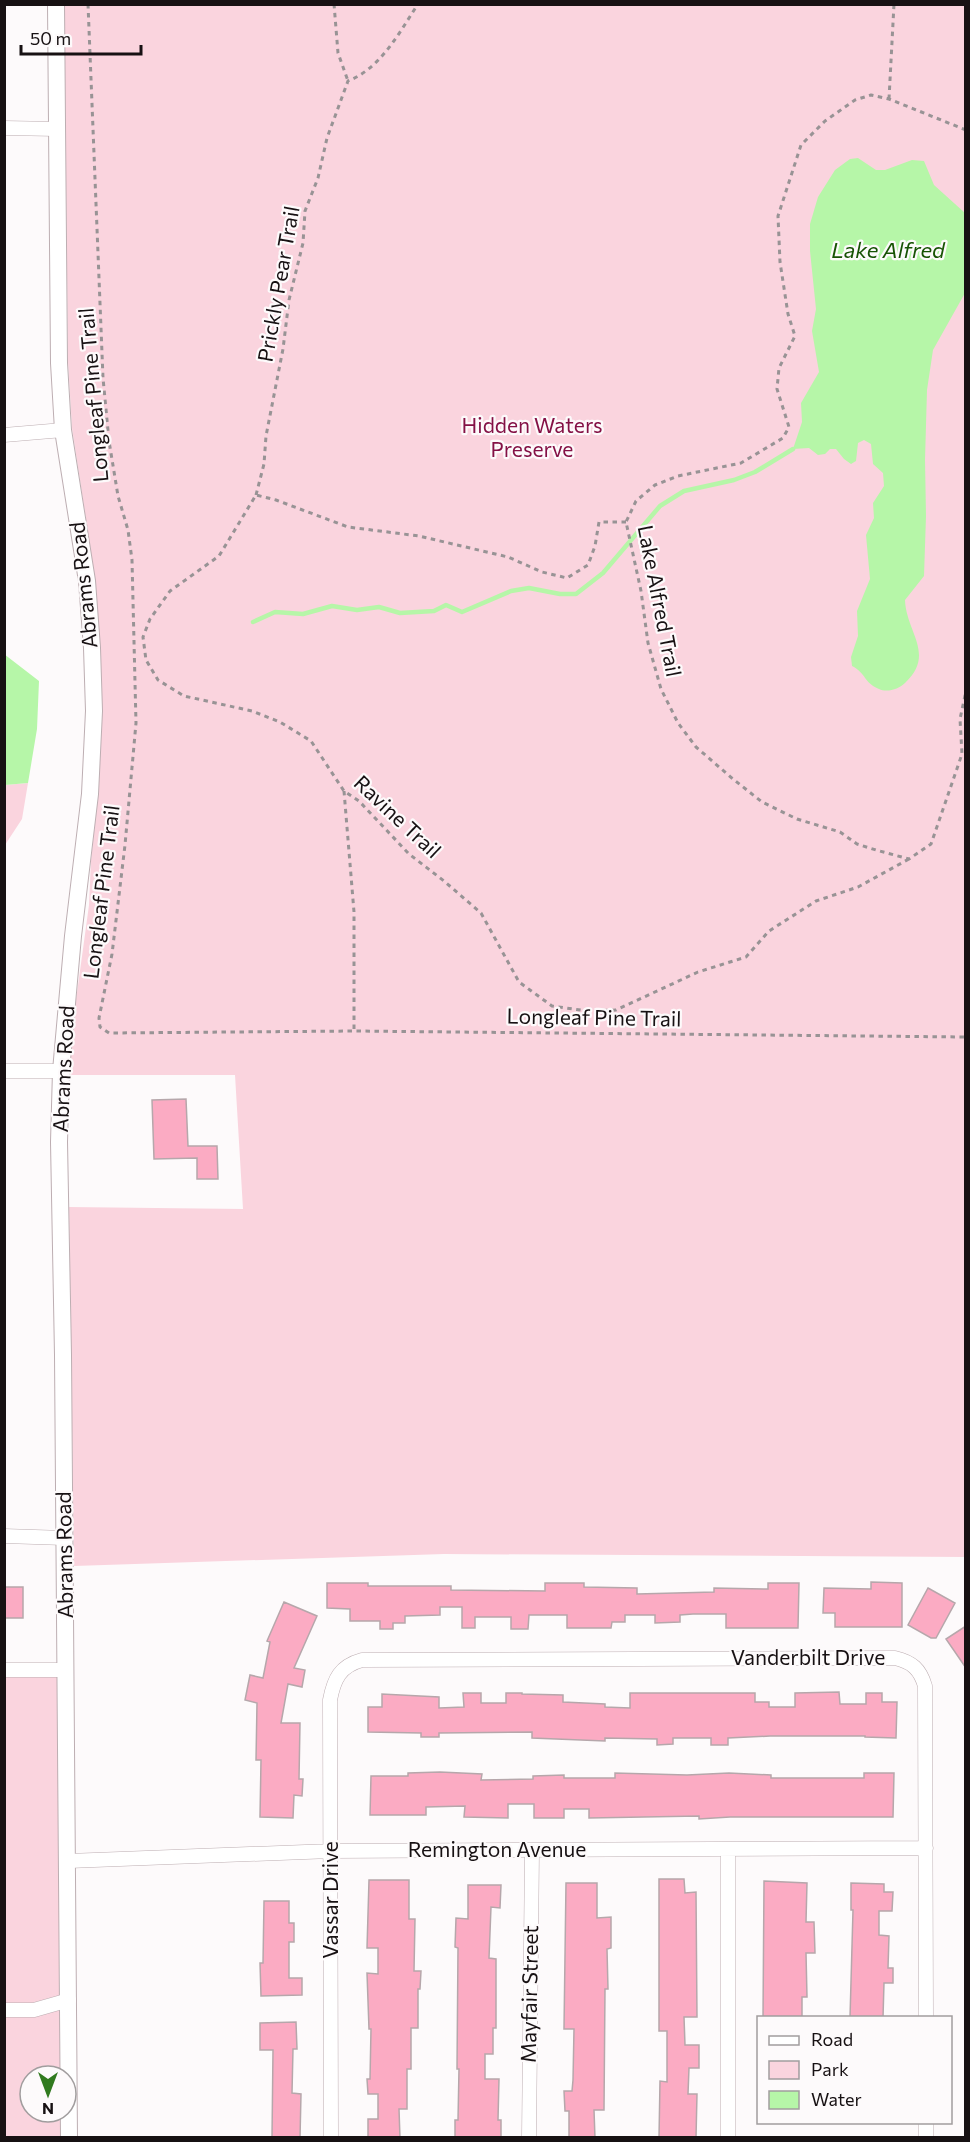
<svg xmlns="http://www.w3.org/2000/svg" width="970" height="2142" font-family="Commissioner,sans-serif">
  <rect width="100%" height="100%" fill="#fdfafb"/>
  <path fill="#fad4de" d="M64,5H965V1557L444,1554L74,1566L69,1207L243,1209L235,1075H69L76,1000L89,905L91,860L98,795L102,711L95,579L72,428L68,362Z
    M28,783L22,819L5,845V785Z
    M58,1667L61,2076H30V2112H61V2137H5L4,1668Z"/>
  <path fill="#b6f6a8" d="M858,158L876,170H885L912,160L924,161L934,185L965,213V293L933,350L927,390L925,460L926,516L924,576L905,600C906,632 936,654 905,683C899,689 887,693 879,689C864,683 866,673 852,666L851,657L858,636L857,611L870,579L866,535L874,518L873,503L884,486L883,473L873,464L871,444L864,440L858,443L856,461L851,464L844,459L836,449H830L825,454L818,455L809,448L793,449L802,422L801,403L819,372L812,331L816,309L810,251V224L818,197L835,170L850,159Z
    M4,654L39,681L37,729L28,783L5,785Z"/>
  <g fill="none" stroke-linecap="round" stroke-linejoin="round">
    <path stroke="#b6f6a8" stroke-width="4.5" d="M253,622L275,612L303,614L332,606L357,610L379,607L400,613L434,611L446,605L462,612L511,591L529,588L560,594H576L603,573L660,506L684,491L734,480L755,472L793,449"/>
  </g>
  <path fill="#fbabc3" stroke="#b6a7ab" stroke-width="1.5" d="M186,1099L188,1146H217L218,1179H197V1158L154,1159L152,1100Z
    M871,1582L902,1583V1627H835V1613H823L824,1588L871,1589Z
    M327,1583H368V1586H451V1590L545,1591V1583H584V1587L637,1588V1594L714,1592V1588L768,1589V1583H799L798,1628H726V1614H693L680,1615V1622L655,1623V1615H625V1622H612L611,1628H567V1615H529L528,1629H511V1617H475V1628H462V1607H440V1615L405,1616V1623H393V1629H380V1621H350V1609L327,1608Z
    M4,1587H23V1618H4Z
    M928,1588L955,1603L936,1638H931L908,1625Z
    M284,1602L317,1616L294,1668L305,1670L302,1687L288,1684L281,1723H300L299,1779H303L302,1796L294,1795L293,1818L260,1817L261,1760H256L257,1703L245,1700L250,1675L263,1678L270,1642L267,1641Z
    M966,1626V1668L946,1639Z
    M839,1692L840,1704H866V1693H882V1702H897L896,1738L865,1737V1736H770L728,1738V1745H711V1738H673V1744L657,1745V1739L605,1738V1741L532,1738V1732L439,1733V1737H421V1733L368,1732V1707H382V1694L439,1697V1708L464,1707L463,1693H481V1703H506V1693H522V1694L563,1695V1702L605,1704V1707L630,1708V1693H755V1702H769V1707H795V1693Z
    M440,1772L482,1774L481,1780L533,1779V1776L564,1775V1778H615V1773L687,1775L729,1773L771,1775V1778H864V1773H894L893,1817H730L699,1819V1816L589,1818V1809H564V1818H534V1804H508V1818L464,1817L465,1806L426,1807V1815H370L371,1776H408V1773Z
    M659,1879H684L685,1893L696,1892L697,2017H684L685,2045H699V2068H689L688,2094H697L696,2138H659L660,2081L667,2082V2031H659Z
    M369,1880H409V1919H415L414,1971H421L420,1989H418V2028H411V2069H407V2109H399L400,2138H368V2119H378V2094H368L367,2079H370L371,2029H369L367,1973L378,1974V1948H367Z
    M764,1881L807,1883L806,1922H814L815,1953H806L807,1997H802V2018H763Z
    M566,1883H597V1918L611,1917V1948L607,1949L608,1989H605L604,2110H594L595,2138H569V2111H565L564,2091H572L573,2080L574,2029H564Z
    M851,1883L884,1884V1892H893L892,1911H879V1935L889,1936L888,1968H893V1983H884L883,2018H850L853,1910H851Z
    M468,1885H501L500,1908L491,1907L489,1958L496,1959V2028H493V2054H485V2079H499L498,2120H501V2138H455V2120H458L459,2069H457L458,1948L455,1947L456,1918L468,1919Z
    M264,1901H289V1923H294V1942H289V1978H302V1995L261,1996L260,1963H263Z
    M296,2022L297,2049H293L292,2093L301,2094L300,2138H272L273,2050H260V2023Z"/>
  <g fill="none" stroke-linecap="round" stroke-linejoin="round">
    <g stroke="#bdaeb2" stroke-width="15">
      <path id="minor" d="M4,128L57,129
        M4,435L63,430
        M4,1071H61
        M4,1536L65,1538
        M4,1670H66
        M68,1861L331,1851L926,1848
        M4,2010H34L69,2000
        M926,2122V2138
        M331,2138L330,1700C334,1679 340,1666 362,1660L895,1658C912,1662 920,1669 925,1686L926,2018
        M529,2138L532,1850
        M728,2138V1849"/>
    </g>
    <g stroke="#bdaeb2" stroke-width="18">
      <path id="tertiary" d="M56,4L59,363L63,430L87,581L92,648L94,711L90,794L73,936L61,1071L59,1142L63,1355L69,2138"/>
    </g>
    <path stroke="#989395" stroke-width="3" stroke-dasharray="4.5 4.5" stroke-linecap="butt" d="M88,4L103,378L109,441L118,496L128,530L132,560L136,723L125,845L112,954L99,1018L100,1027L109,1033L354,1031L966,1037
      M334,4L338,53L348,81
      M889,99L894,4
      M966,130L889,99L871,95L855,100L825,121L801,145L778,216L780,262L788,314L795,336L779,368L777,389L789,427L783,438L741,463L678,476L655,485L636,501L626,522L641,591L648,643L661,689L678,723L696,747L733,779L762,802L797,819L840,832L857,844L876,850L909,859L931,844L962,754L960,719L966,691
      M256,495L264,464L266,436L283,349L289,300L303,243L305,211L318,178L327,138L348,81C381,68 399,33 418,4
      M626,522H599L595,546L588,565L567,578L542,572L508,557L419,536L348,527L276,500L256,495L219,556L170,591L150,619L143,637L146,660L158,680L184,696L252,711L280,722L311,741L344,791L359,801L409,854L444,881L481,913L519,982L552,1006L587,1011L616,1010L698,972L746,957L769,931L816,901L858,887L909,859
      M344,791L354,912V1031"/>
    <use href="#minor" stroke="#fff" stroke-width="14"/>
    <use href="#tertiary" stroke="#fff" stroke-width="16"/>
  </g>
  <g text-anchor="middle" stroke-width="4.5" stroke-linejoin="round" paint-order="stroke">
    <g font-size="21" fill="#171113" stroke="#fdfafb">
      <text transform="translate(279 284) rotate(-80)" y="7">Prickly Pear Trail</text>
      <text transform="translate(94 395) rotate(-95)" y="7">Longleaf Pine Trail</text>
      <text transform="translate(84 585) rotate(-96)" y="7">Abrams Road</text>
      <text transform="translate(659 601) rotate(79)" y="7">Lake Alfred Trail</text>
      <text transform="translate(397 817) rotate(43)" y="7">Ravine Trail</text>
      <text transform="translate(102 892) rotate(-83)" y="7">Longleaf Pine Trail</text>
      <text transform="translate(594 1018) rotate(1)" y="7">Longleaf Pine Trail</text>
      <text transform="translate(64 1069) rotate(-87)" y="7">Abrams Road</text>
      <text transform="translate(65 1555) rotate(-91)" y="7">Abrams Road</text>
      <text x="808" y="1665">Vanderbilt Drive</text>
      <text x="497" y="1857">Remington Avenue</text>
      <text transform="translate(331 1900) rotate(-90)" y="7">Vassar Drive</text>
      <text transform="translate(530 1994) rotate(-89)" y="7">Mayfair Street</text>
    </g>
    <g font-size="21" fill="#841146" stroke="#fdfafb">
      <text x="532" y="433">Hidden Waters<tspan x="532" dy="24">Preserve</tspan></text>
    </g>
    <g font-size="22" font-style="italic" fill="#175304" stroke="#fdfafb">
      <text x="888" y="258">Lake Alfred</text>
    </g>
  </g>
  <rect width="970" height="2142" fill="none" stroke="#171113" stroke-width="12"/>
  <rect x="757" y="2016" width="195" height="108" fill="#fdfafb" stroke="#a19d9e" stroke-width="1.5"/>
  <rect x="769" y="2036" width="30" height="9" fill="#ffffff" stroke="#a19d9e" stroke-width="1.5"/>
  <text x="811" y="2046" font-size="18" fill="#171113">Road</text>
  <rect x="769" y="2061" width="30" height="18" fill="#fad4de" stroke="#a19d9e" stroke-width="1.5"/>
  <text x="811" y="2076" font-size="18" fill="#171113">Park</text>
  <rect x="769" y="2091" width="30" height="18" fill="#b6f6a8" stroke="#a19d9e" stroke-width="1.5"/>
  <text x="811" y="2106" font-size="18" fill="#171113">Water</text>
  <g transform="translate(48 2094) rotate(180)"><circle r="28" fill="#fdfafb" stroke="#a19d9e" stroke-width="1.5"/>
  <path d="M0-4.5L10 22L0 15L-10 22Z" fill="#317a1f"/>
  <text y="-9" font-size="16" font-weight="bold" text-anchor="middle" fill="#171113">N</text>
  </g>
  <path d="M21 45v9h120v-9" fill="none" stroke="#171113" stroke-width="3"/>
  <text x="30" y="45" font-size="18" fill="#171113" stroke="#fdfafb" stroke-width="4.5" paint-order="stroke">50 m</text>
</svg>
